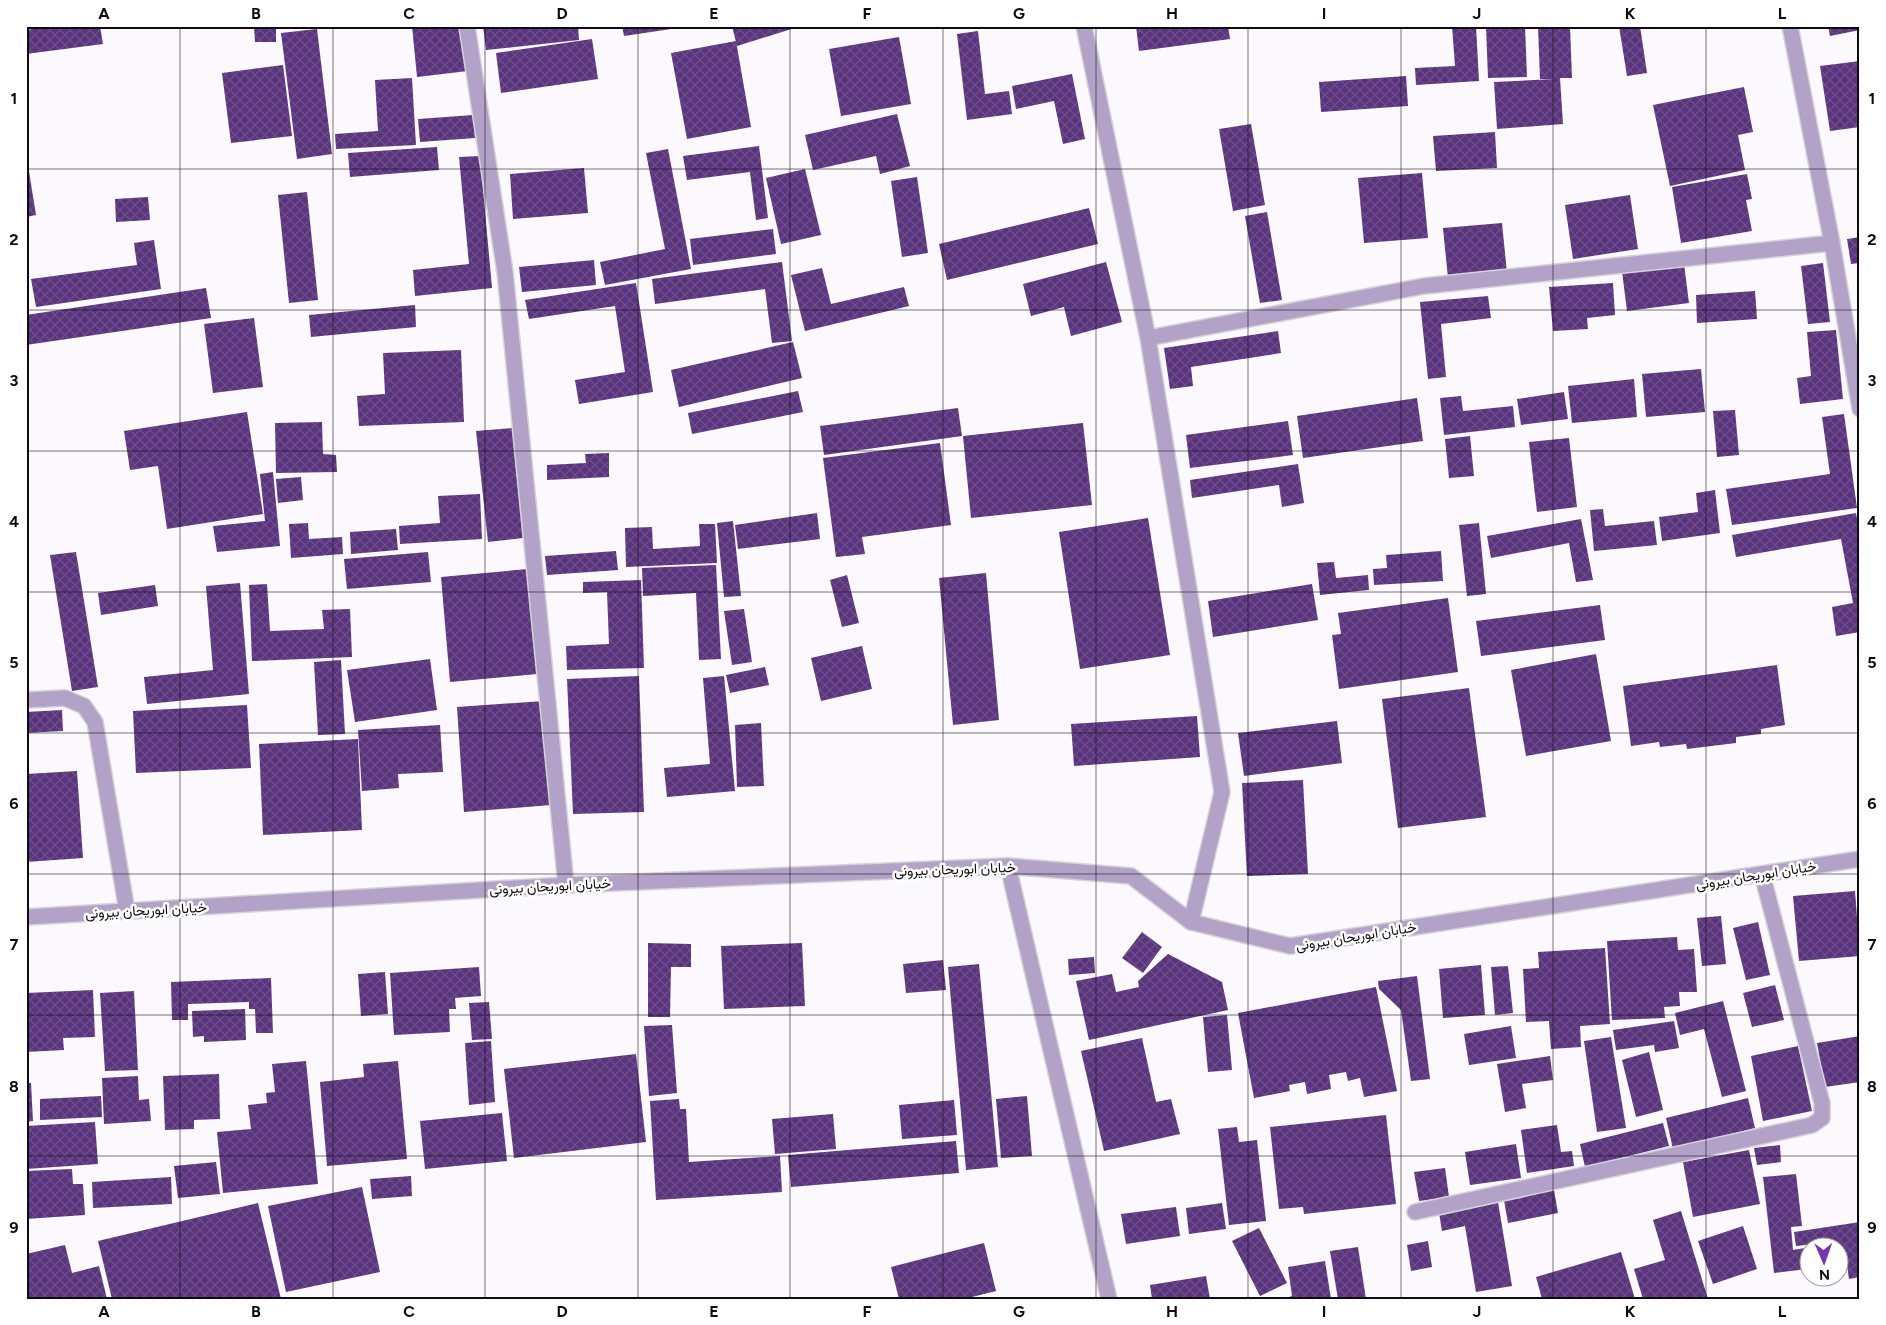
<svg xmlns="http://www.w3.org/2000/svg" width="1886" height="1325" font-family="Figtree,Vazirmatn,sans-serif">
  <defs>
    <pattern id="building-cross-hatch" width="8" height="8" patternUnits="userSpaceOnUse" patternTransform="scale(1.25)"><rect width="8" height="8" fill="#5a347e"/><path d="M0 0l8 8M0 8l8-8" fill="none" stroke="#6d4e89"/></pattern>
  </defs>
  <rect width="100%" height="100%" fill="#fbf8fe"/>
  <path fill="url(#building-cross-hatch)" d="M53,26H100L103,44L26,54V30Z
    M254,26H276V42H255Z
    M412,26H463L468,71L417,77Z
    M483,26H578L579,40L486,50Z
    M622,26H671V29L624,36Z
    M732,26H798V27L737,46Z
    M1136,26H1228L1230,39L1139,51Z
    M1452,26H1476L1479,81L1416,85L1415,68L1455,66Z
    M1486,26H1525L1527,77L1488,78Z
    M1538,26H1570L1572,78H1560L1563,124L1497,129L1494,82L1554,79H1540Z
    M1619,26H1640L1647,73L1627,76Z
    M1828,26H1860V30L1830,36Z
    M317,29L332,154L297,159L281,33Z
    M978,31L985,94L1009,91L1012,114L967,120L957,34Z
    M899,37L911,104L841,116L829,49Z
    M592,39L598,79L501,93L496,53Z
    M736,41L751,127L687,139L671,53Z
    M1860,61V127L1830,131L1820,66Z
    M283,65L292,136L231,143L222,73Z
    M1072,74L1085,139L1063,144L1054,101L1016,109L1012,86Z
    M1406,76L1408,106L1321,112L1319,82Z
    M412,78L416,145L336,149L335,134L378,131L375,80Z
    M1744,87L1753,132L1738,135L1745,170L1670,186L1653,105Z
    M897,114L910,166L880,174L876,156L813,170L805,135Z
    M473,115L475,138L420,142L418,119Z
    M1251,124L1265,205L1233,211L1219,129Z
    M1495,132L1497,168L1436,171L1433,136Z
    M759,146L768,218L756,220L750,172L687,180L683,156Z
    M437,147L439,170L350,177L348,153Z
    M668,149L691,269L605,285L600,262L665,249L646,153Z
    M26,153L36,215L26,217Z
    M480,156L492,288L415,296L413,270L469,264L459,157Z
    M584,168L588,213L513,219L510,174Z
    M805,169L821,235L781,244L766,178Z
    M1422,173L1428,238L1364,243L1358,178Z
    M1747,174L1752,199L1746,200L1752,231L1681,243L1672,187Z
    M917,177L928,253L902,257L891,181Z
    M307,192L318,300L289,303L278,195Z
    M1630,195L1638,249L1573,259L1565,205Z
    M148,197L150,220L116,222L115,199Z
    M1089,208L1098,244L947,280L939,244Z
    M1267,212L1282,300L1260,303L1245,216Z
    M1502,223L1507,273L1448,278L1443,228Z
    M773,229L776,254L693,265L690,239Z
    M1860,237V263L1851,264L1847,239Z
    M154,240L161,289L36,307L31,279L137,265L134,243Z
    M594,260L596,285L522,292L519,267Z
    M782,262L792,341L772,343L765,289L655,304L652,279Z
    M1106,262L1122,322L1071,336L1064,307L1031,316L1023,284Z
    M1823,263L1830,322L1808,324L1801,266Z
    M1684,264L1689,303L1627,311L1622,271Z
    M822,268L831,304L904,287L909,306L805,331L791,275Z
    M636,283L653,392L579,404L575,380L625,372L615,306L529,319L525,300Z
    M1613,283L1615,315L1587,318L1588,329L1553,331L1549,287Z
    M206,288L211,318L26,345V315Z
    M1755,291L1757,319L1697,323L1696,295Z
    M1488,296L1491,318L1441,324L1446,377L1428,379L1420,302Z
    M415,305L416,327L311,337L309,315Z
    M254,318L263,387L213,393L204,324Z
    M1836,330L1843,399L1800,404L1797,378L1811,376L1807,332Z
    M1278,331L1281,353L1191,367L1193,386L1170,389L1164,348Z
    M793,342L802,378L679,407L671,370Z
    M461,350L464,422L359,426L357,396L385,394L383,353Z
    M1701,369L1705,412L1646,417L1642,374Z
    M1634,379L1637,417L1572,423L1568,386Z
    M798,391L803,412L692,434L688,413Z
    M1564,392L1568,419L1521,425L1517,399Z
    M1461,396L1463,411L1513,406L1515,427L1444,435L1440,398Z
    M1417,398L1423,441L1303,458L1297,416Z
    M958,408L962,436L824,455L820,426Z
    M1735,410L1739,455L1717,457L1713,411Z
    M247,412L263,514L167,529L158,466L130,470L124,431Z
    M1844,414L1857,508L1732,525L1726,489L1830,474L1822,417Z
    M1288,421L1293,455L1190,468L1186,435Z
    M322,422L323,454L336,455L337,472L276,473L275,423Z
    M1083,423L1092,505L971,518L963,436Z
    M512,428L523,538L488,542L476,431Z
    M1470,436L1474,476L1449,478L1445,439Z
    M1569,438L1577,507L1537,512L1529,442Z
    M940,443L951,525L862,537L865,554L836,557L823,458Z
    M609,453V477L547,480V465L586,463L585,454Z
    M1298,464L1304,503L1282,507L1279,485L1192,498L1190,480Z
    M273,472L280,546L217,552L213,526L265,521L260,474Z
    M301,477L303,500L278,503L276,479Z
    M1715,490L1720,533L1662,541L1659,517L1698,512L1696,493Z
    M480,494L482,539L400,544L399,526L440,523L438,496Z
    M1603,509L1605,526L1654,521L1657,545L1594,551L1590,510Z
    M817,513L820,539L738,549L735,525Z
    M1856,513L1860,535V632L1836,636L1832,607L1853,603L1841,539L1736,557L1732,535Z
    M1148,518L1170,655L1080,669L1059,532Z
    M1581,519L1593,580L1576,582L1569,543L1491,558L1487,536Z
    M733,521L741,596L724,597L717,523Z
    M308,523L309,539L342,537L343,554L291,558L289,524Z
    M1479,523L1486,594L1467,596L1459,525Z
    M699,524H715L717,563L626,567L625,528L652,527L653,549L700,546Z
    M396,529L398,550L351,554L350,532Z
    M616,551L618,570L547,575L545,556Z
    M1441,551L1443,581L1374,585L1373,569L1387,568L1386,555Z
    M76,552L98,687L72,691L50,555Z
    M428,552L431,582L347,589L344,559Z
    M1334,562L1336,578L1368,575L1369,590L1320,595L1317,563Z
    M716,565L721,659L699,660L696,593L643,596L642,568Z
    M528,569L537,674L450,682L441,577Z
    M986,573L999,720L953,725L939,578Z
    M847,575L859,623L842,627L830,580Z
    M641,580L644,668L567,670L566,646L609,644L607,592L583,593V582Z
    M240,583L249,694L147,704L144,677L213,670L206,586Z
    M267,584L270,631L324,629L322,610L350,609L352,657L252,661L249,585Z
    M1312,584L1318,620L1213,637L1208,601Z
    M155,585L158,606L101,615L98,593Z
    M1448,598L1458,672L1339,689L1332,635L1341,634L1338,613Z
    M1600,605L1605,640L1481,656L1476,621Z
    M744,609L752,662L732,665L724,611Z
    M862,646L872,689L821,701L811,658Z
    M1596,654L1611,741L1526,756L1511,670Z
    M430,659L437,710L355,722L347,670Z
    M341,660L345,734L318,735L314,662Z
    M1777,665L1785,725L1761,729V734L1736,737V743L1687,749L1686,744L1660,747L1659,742L1631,746L1623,686Z
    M765,667L769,685L730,693L726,675Z
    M639,676L644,812L573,814L567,679Z
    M724,676L735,791L667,797L664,768L710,764L703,678Z
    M1469,688L1486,817L1398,828L1382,699Z
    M544,701L551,805L464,812L457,707Z
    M247,705L251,768L136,773L133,711Z
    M62,710L63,731L26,733V712Z
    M1197,716L1200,757L1074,766L1071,724Z
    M1337,721L1342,763L1244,776L1238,733Z
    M761,723L764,786L737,787L735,725Z
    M440,725L443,772L398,774L399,788L362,791L358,730Z
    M358,739L362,830L263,835L259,744Z
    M77,771L83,858L26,862V774Z
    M1303,780L1308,874L1247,876L1242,783Z
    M1855,891L1860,956L1799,961L1793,896Z
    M1721,916L1726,964L1702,966L1697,918Z
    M1758,922L1770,975L1746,980L1733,928Z
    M1142,932L1162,947L1143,973L1122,958Z
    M1677,937L1678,950L1694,949L1697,992H1679L1680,1006L1664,1007L1665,1018L1612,1020L1607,941Z
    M648,943L691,944V967H671L670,1017H648Z
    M802,943L805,1006L724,1009L721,946Z
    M1605,948L1610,1024L1580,1026L1581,1047L1551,1049L1549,1021L1526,1022L1523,969L1539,968L1538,952Z
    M1168,954L1222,982L1228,1010L1089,1040L1076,981L1112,974L1116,992L1139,987L1138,981Z
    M1094,957L1095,973L1069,975L1068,959Z
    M943,960L946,990L906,993L903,964Z
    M979,964L998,1167L966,1170L948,967Z
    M1481,965L1485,1015L1443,1018L1439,969Z
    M1508,966L1513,1013L1495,1015L1491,967Z
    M479,967L481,996L455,998L456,1009H449L450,1032L394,1035L390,973Z
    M385,972L388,1014L361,1016L358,974Z
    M1417,976L1430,1079L1411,1081L1401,1010L1379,989L1378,981Z
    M271,978L273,1033H256L255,1009H249V1002L188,1004V1020H172L171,982Z
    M1775,985L1784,1020L1752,1027L1743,993Z
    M1376,987L1397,1091L1364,1097L1360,1078L1348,1081L1346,1072L1329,1075L1331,1089L1307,1094L1305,1082L1289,1085L1290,1091L1254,1098L1238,1013Z
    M93,990L95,1037L63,1038L64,1050L26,1052V993Z
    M134,991L138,1070L105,1071L100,993Z
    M1723,1001L1746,1091L1722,1097L1704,1029L1680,1035L1675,1013Z
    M489,1002L492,1039L472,1040L469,1003Z
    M245,1009L246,1040L204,1042V1036L193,1037L192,1011Z
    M1227,1015L1232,1070L1208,1072L1203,1017Z
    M1674,1021L1679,1048L1655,1052L1654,1045L1616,1050L1613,1030Z
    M672,1025L677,1093L649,1096L644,1026Z
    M1511,1026L1516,1058L1469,1065L1464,1034Z
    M1860,1036V1082L1825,1087L1817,1043Z
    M1611,1037L1626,1128L1597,1132L1584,1041Z
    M1142,1038L1156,1102L1171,1099L1180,1134L1104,1151L1081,1051Z
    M491,1041L495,1102L469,1105L465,1043Z
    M1798,1046L1812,1111L1763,1121L1751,1056Z
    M1649,1052L1663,1110L1636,1117L1622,1060Z
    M636,1054L646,1142L514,1158L504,1069Z
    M1550,1056L1553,1080L1522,1084L1526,1108L1505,1112L1497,1064Z
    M306,1061L318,1184L223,1193L217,1132L251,1129L248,1105L267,1103L266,1093L275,1092L272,1064Z
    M398,1061L407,1159L327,1166L320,1082L364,1077L363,1064Z
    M219,1074L220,1119L194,1120V1129L165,1130L163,1076Z
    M138,1076L139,1100L149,1099L151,1121L104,1124L102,1078Z
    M26,1083H31L33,1121L26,1122Z
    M101,1096L102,1117L40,1120V1099Z
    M1027,1096L1032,1156L1001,1158L996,1099Z
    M1748,1098L1755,1128L1673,1149L1666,1118Z
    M679,1099L680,1109H686L689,1162L780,1156L782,1192L656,1200L650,1101Z
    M954,1100L957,1135L902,1139L899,1105Z
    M502,1113L507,1161L425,1169L420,1121Z
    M833,1114L836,1149L775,1154L772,1119Z
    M1386,1115L1396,1204L1304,1214L1303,1207L1279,1209L1270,1127Z
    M95,1122L98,1164L26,1169V1126Z
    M1663,1123L1669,1146L1585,1167L1580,1144Z
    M1557,1125L1561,1152L1572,1151L1574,1166L1527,1173L1521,1130Z
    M1237,1127L1239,1142L1257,1140L1266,1221L1229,1225L1218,1129Z
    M956,1141L959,1173L791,1187L788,1155Z
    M1516,1144L1521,1178L1470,1185L1465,1152Z
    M1780,1145L1781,1162L1757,1165L1754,1148Z
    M1749,1150L1760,1204L1693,1217L1683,1162Z
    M216,1162L220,1194L178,1198L174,1166Z
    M1445,1168L1449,1197L1419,1201L1414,1172Z
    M72,1169L73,1184H83L85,1215L26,1219V1171Z
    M1796,1174L1802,1226L1791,1227L1793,1250L1805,1248L1807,1269L1774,1273L1763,1177Z
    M411,1176L412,1196L372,1199L370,1179Z
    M171,1177L172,1204L93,1208L92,1182Z
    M362,1187L380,1272L286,1292L268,1206Z
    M1554,1190L1558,1213L1508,1223L1504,1200Z
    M1498,1202L1512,1286L1476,1292L1465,1226L1442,1231L1439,1213Z
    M258,1203L281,1299H112L98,1241Z
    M1222,1203L1226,1229L1189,1234L1186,1208Z
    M1176,1207L1180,1236L1126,1244L1121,1214Z
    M1681,1211L1708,1299H1643L1634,1269L1665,1260L1653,1220Z
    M1860,1222V1277L1849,1279L1846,1258L1838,1259V1248H1813V1244L1796,1246L1794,1232Z
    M1743,1226L1757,1269L1713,1284L1698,1241Z
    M1259,1228L1287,1283L1260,1296L1232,1241Z
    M1428,1241L1432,1267L1411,1271L1407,1245Z
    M984,1243L996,1291L964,1299H899L891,1267Z
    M65,1245L72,1273L99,1266L107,1299H26V1254Z
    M1358,1247L1366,1299H1338L1330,1251Z
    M1621,1252L1635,1299H1542L1536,1277Z
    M1325,1261L1331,1299H1283L1292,1296L1288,1267Z
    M1206,1276L1210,1299H1152L1150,1285Z"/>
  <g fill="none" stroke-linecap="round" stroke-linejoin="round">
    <g stroke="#d5d2d8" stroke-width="18">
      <path id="service" d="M467,26L505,272L566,885"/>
    </g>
    <g stroke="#d5d2d8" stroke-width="18">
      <path id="minor" d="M1084,26L1148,338L1222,792L1191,922
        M1790,26L1832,243L1860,409
        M1148,338L1424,286L1832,243
        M26,700L65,698L84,706L95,722L127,911
        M1008,866L1109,1299
        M1415,1212L1812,1125L1822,1118V1103L1762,874"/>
    </g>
    <g stroke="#d5d2d8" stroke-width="18">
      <path id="tertiary" d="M26,917L566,885L1008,866L1131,876L1191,922L1290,946L1860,859"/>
    </g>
    <use href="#service" stroke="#b2a2c7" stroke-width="15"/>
    <use href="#minor" stroke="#b2a2c7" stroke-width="15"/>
    <use href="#tertiary" stroke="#b2a2c7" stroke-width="15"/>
  </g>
  <path fill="none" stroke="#0e0c10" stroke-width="1" stroke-opacity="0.55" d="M180,26V1299M333,26V1299M485,26V1299M638,26V1299M790,26V1299M943,26V1299M1096,26V1299M1248,26V1299M1401,26V1299M1553,26V1299M1706,26V1299M26,169H1860M26,310H1860M26,451H1860M26,592H1860M26,733H1860M26,874H1860M26,1015H1860M26,1156H1860"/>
  <g text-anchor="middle" stroke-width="5" stroke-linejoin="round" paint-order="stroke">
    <g font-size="14" fill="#0e0c10" stroke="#fff">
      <text transform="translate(955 869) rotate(-2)" y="5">خیابان ابوریحان بیرونی</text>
      <text transform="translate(1756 875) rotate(-9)" y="5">خیابان ابوریحان بیرونی</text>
      <text transform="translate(550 886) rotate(-3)" y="5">خیابان ابوریحان بیرونی</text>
      <text transform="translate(146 910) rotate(-3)" y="5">خیابان ابوریحان بیرونی</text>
      <text transform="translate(1356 936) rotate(-9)" y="5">خیابان ابوریحان بیرونی</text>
    </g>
  </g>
  <rect width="1886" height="1325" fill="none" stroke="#ffffff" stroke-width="55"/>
  <g transform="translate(1824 1262) rotate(178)"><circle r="24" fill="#ffffff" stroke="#9f9e9f"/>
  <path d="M0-4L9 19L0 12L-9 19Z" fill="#7637ac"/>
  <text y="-8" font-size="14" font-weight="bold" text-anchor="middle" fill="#0e0c10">N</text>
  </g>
  <rect x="28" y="28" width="1830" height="1270" fill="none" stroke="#0e0c10" stroke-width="2"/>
  <g font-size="16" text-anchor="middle" font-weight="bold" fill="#0e0c10">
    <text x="104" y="19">A</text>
    <text x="256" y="19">B</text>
    <text x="409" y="19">C</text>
    <text x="562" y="19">D</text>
    <text x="714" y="19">E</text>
    <text x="867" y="19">F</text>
    <text x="1019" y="19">G</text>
    <text x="1172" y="19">H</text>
    <text x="1324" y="19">I</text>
    <text x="1477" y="19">J</text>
    <text x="1630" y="19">K</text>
    <text x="1782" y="19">L</text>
    <text x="14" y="104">1</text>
    <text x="1872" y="104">1</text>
    <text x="14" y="245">2</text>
    <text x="1872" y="245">2</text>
    <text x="14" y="386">3</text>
    <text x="1872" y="386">3</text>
    <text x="14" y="527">4</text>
    <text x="1872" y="527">4</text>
    <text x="14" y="668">5</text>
    <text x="1872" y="668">5</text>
    <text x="14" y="809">6</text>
    <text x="1872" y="809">6</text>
    <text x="14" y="950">7</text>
    <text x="1872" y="950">7</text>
    <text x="14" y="1092">8</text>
    <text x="1872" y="1092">8</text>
    <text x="14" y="1233">9</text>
    <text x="1872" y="1233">9</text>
    <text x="104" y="1317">A</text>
    <text x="256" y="1317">B</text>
    <text x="409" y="1317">C</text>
    <text x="562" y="1317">D</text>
    <text x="714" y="1317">E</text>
    <text x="867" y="1317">F</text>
    <text x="1019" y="1317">G</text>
    <text x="1172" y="1317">H</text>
    <text x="1324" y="1317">I</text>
    <text x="1477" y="1317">J</text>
    <text x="1630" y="1317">K</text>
    <text x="1782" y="1317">L</text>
  </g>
</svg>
